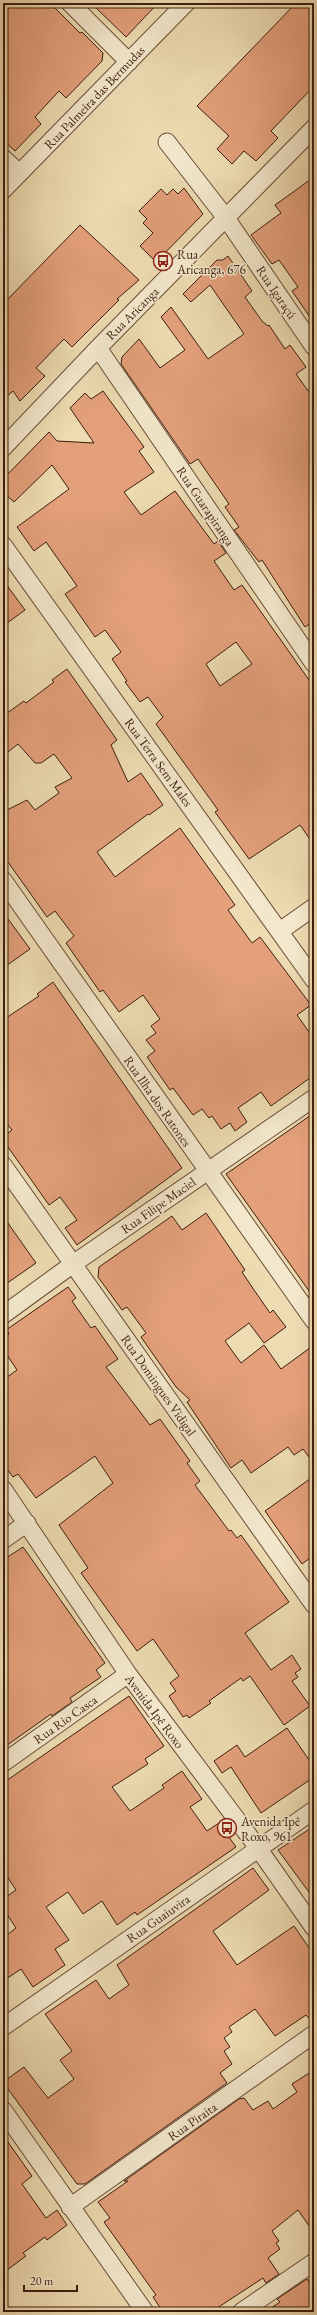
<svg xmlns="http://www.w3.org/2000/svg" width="317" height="2315" font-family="'EB Garamond',serif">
  <rect width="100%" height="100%" fill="#eddbb1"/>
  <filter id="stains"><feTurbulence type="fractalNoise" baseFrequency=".005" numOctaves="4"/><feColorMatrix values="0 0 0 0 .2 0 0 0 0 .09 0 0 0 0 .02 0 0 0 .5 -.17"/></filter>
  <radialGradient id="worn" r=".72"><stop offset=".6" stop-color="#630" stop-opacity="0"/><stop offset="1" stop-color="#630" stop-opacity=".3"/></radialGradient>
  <path fill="#e3a07b" stroke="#3e1d0f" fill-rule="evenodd" d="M3,3H50L80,33L82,32L103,53L102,61L66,98L59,91L35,117L41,124L15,151L3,140Z
    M91,3H158L126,37Z
    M296,3H314V86L271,131L278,138L256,161L244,151L232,164L217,149L229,136L197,106Z
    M314,177V323L292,291L298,287L279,260L272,264L251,235L281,213L275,205Z
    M184,188L203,214L156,262L140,246L153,233L143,223L147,219L139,211L161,189L167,195L173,189L178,194Z
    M80,225L139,280L117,299L119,300L72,347L64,339L36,368L45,376L20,401L13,391L3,400V304Z
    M228,256L252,291L245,297L262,321L268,326L269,325L285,349L290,345L306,367L296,374L314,399V621L305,627L262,560L259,562L234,530L239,527L225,507L229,504L198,459L190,464L121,364L122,357L139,339L160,368L185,350L161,317L171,307L208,359L244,334L210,285L191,302L183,294L217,260H223Z
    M103,391L144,447L139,451L154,472L124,492L141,515L175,491L214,544L218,541L226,553L214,561L234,590L242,585L314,687V845L300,825L249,859L215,812L218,810L156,724L163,717L148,697L140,702L125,682L127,681L112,659L121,652L105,630L95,637L65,594L77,586L46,542L34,551L17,527L69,489L52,465L14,502L3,492V479L49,432L57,441L94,443L70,408L85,393L91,399ZM236,642L252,664L220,686L206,664Z
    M3,580L25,610L3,626Z
    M67,669L117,740L111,745L128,782L141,773L163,805L149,815L148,814L97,852L115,877L180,828L235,905L228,910L252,943L260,937L311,1005L297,1015L314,1039V1075L271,1106L261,1092L238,1108L247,1122L235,1131L230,1123L221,1129L212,1116L209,1118L202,1109L193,1115L173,1088L170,1090L147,1057L155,1051L146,1040L156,1033L151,1026L160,1019L143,995L119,1012L103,990L100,992L66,943L74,936L55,911L47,917L3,855V812L27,800L35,810L59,793L55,787L72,778L54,754L41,763H35L18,744L3,756V716L24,701L26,703L54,682L52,680Z
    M3,912L30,949L3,968Z
    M53,982L182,1168L77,1245L65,1228L77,1220L60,1197L49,1205L3,1140V1137L12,1130L3,1119V1020L39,996L37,994Z
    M314,1113V1298L226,1174Z
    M206,1213L245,1270L242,1272L252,1287L270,1313L273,1310L286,1327L264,1343L249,1323L225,1341L241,1363L264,1345L281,1369L314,1345V1464L303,1449L294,1455L288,1447L251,1473L242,1460L231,1468L187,1402L190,1400L176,1387L141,1337L146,1333L127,1307L122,1310L98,1277L99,1267L172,1216L182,1230Z
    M3,1216L36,1263L3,1286Z
    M68,1287L76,1298L72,1301L91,1328L95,1326L118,1359L106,1367L150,1425L160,1419L190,1461L187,1463L200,1481L195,1485L229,1531L231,1530L237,1538L241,1535L289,1602L245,1633L271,1670L292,1655L301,1669L295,1673L298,1677L292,1681L310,1706L284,1725L250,1676L243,1681L241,1678L209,1701L211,1703L189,1718L187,1715L183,1717L169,1696L176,1691L170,1683L179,1676L153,1639L137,1651L81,1573L88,1568L59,1525L113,1483L95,1456L36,1498L18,1474L13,1477L3,1464V1380L17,1370L3,1349V1339L9,1334L6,1330Z
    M314,1476V1502L310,1505L314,1511V1555L302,1564L265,1511Z
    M23,1547L105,1663L96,1670L101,1677L70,1698L72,1702L52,1716L51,1714L3,1748V1560Z
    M129,1696L164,1746L145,1759L148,1764L112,1787L130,1811L164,1788L162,1785L182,1771L202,1799L190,1807L207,1831L219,1823L236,1847L137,1915L135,1912L117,1925L102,1901L83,1914L68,1892L46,1907L69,1940L55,1949L65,1965L33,1987L21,1969L3,1981V1938L16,1928L3,1908V1899L16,1890L3,1870V1783Z
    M287,1728L314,1767V1777L261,1813L231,1767L222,1773L214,1761L237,1745L245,1757Z
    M314,1826V1899L278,1850Z
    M253,1868L269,1890L213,1931L237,1965L294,1926L314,1955V2024L306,2015L275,2036L255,2009L229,2027L232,2032L224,2038L230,2047L224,2051L232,2064L220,2073L227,2083L85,2184H77L3,2082L24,2067L48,2098L74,2079L60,2060L72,2051L45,2014L96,1980L109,1999L129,1985L117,1965Z
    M314,2070V2233L298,2210L272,2231L279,2241L276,2243L280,2249L268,2258L279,2274L266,2283L263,2278L211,2312H163L153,2297L156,2295L104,2222L110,2218L98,2202L128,2181H124L239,2099L244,2098L253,2110L268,2101L273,2109L297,2092L292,2084Z
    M3,2135L32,2176L22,2184L46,2218L57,2210L67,2225L47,2240L45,2237L23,2253L26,2256L3,2273Z
    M307,2279L314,2290V2312H265L280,2302L277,2299Z"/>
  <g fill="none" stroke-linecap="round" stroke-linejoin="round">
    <g stroke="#6a4c38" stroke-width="19">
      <path id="minor" d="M70,3L129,62
        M167,142L226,218L314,347
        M3,158L19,173
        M3,190L186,3
        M98,348L314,664
        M3,448L98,348L314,128
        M3,545L314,980
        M3,880L314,1321
        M280,931L314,907
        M3,1165L314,1605
        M3,1315L73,1264L314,1098
        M3,1489L128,1674L258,1848L314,1928
        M3,1540L27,1523
        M3,1763L128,1674
        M3,2027L314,1810
        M3,2110L145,2312
        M70,2207L314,2034
        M241,2312L314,2262"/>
    </g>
    <use href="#minor" stroke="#f3e8cc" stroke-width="17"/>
  </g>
  <defs>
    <g id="bus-ring" transform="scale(1)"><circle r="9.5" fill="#f3e8cc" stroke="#8f2418" stroke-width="1.5"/><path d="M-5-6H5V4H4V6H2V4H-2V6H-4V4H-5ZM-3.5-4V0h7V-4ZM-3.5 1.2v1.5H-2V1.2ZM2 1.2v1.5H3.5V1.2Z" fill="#8f2418"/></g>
  </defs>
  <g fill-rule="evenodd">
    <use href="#bus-ring" x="163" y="261"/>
    <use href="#bus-ring" x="227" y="1828"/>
  </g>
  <g text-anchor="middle" stroke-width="3" stroke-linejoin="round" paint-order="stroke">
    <g font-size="13" fill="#3e1d0f" stroke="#f3e8cc">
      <text transform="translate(94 97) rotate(-46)" y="5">Rua Palmeira das Bermudas</text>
      <text transform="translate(277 292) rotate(56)" y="5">Rua Igaraçú</text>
      <text transform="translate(132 313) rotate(-45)" y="5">Rua Aricanga</text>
      <text transform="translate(206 506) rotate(56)" y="5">Rua Guarapiranga</text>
      <text transform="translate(159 762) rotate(54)" y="5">Rua Terra Sem Males</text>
      <text transform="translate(158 1101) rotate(55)" y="5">Rua Ilha dos Ratones</text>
      <text transform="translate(158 1205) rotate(-35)" y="5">Rua Filipe Maciel</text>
      <text transform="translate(159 1385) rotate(55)" y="5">Rua Domingues Vidigal</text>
      <text transform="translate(155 1711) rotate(53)" y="5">Avenida Ipê Roxo</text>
      <text transform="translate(65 1719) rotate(-35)" y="5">Rua Rio Casca</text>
      <text transform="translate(158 1918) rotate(-35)" y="5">Rua Guaiuvira</text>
      <text transform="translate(192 2121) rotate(-35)" y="5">Rua Piraita</text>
    </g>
    <g font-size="13" fill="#3e1d0f" stroke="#f3e8cc" text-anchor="start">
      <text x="177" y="259">Rua<tspan x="177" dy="15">Aricanga, 676</tspan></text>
      <text x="241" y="1826">Avenida Ipê<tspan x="241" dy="15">Roxo, 961</tspan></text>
    </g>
  </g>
  <rect width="317" height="2315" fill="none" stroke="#eddbb1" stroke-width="16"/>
  <rect x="4" y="4" width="309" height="2307" fill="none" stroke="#3e1d0f" stroke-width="2"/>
  <rect x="8" y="8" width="301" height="2299" fill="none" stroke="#3e1d0f"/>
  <path d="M24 2285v6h53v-6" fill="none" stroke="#3e1d0f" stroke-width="2"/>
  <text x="30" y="2285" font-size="12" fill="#3e1d0f" stroke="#f3e8cc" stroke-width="3" paint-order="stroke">20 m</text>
  <rect width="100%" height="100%" filter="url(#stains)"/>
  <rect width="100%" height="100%" fill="url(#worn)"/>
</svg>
